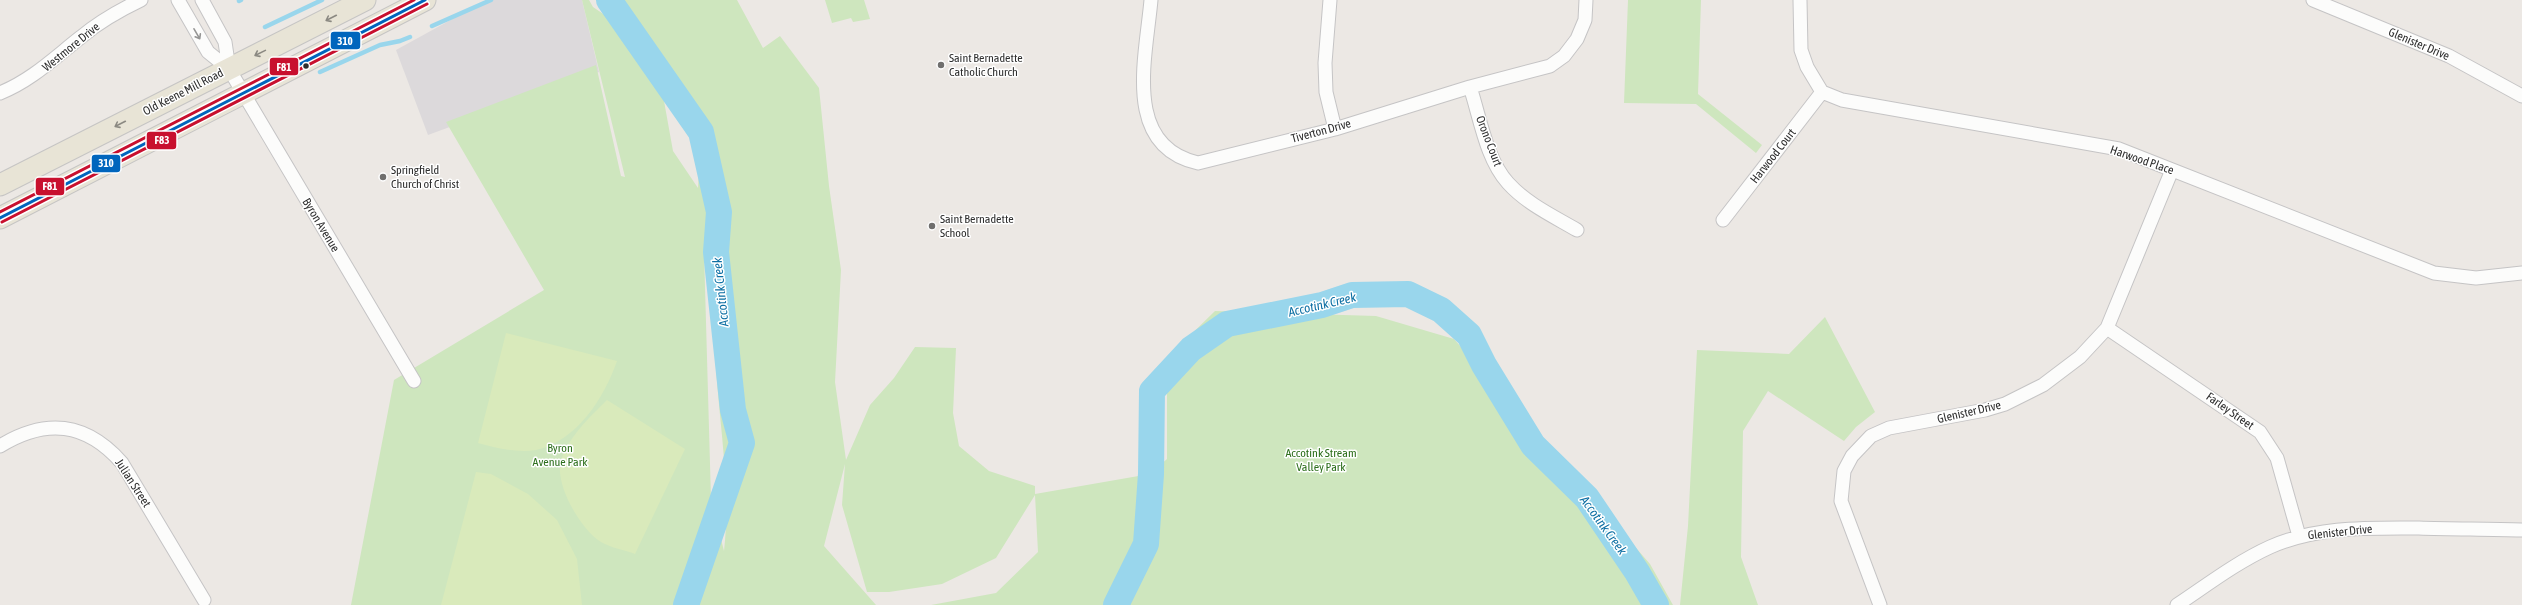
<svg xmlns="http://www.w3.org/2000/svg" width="2522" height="605" font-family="'Asap Condensed',sans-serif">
  <rect width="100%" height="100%" fill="#ece8e4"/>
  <path fill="#dcd9db" d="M487,0H582L599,72L428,135L396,50Z"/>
  <path fill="#cee6be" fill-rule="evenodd" d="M582,0H589L593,7L624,28L606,0H737L763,48L780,36L819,88L829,186L841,270L835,382L846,460L870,405L894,378L915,347L956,348L953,413L959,446L989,471L1035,486V494L1150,474L1167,459V358L1215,311L1376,316L1454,339L1650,564L1673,605H931L996,593L1038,552L1035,495L996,558L942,584L889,592H867L842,505L845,464L824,546L876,605H351L394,380L544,290L446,122L596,65L621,176L625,177ZM657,62L701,132L698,188L673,151ZM704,251C716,275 714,338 716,368C720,429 731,491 724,551L711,499Z
    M825,0H864L870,19L853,22L851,18L832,23Z
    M1628,0H1701L1698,94L1762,145L1756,153L1696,104L1624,103Z
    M1825,317L1875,412L1856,427L1844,441L1768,391L1743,431L1741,557L1758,605H1680L1688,526L1697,350L1789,354Z"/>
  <path fill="#d9eabb" d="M506,333L617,361C604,398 577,441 536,450C517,453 495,448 478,443Z
    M607,400L685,449L635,554C625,550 611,548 601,542C581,530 554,484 561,461C568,437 590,417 607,400Z
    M476,472L491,474L528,494L557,520L577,559L582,605H441Z"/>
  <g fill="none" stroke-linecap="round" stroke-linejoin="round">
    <path stroke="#99d6ec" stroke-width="4.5" d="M239,1L241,0
      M432,26L491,0
      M265,27L322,0
      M320,72L380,45L400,41L410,37"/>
    <path stroke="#99d6ec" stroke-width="26" d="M609,0L701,132L719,212L716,252L733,410L742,443L686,605
      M1116,605L1146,544L1151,474L1152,391L1191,349L1227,324L1322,305L1352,295L1408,294L1441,310L1469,335L1484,365L1533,445L1587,498L1637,572L1656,605"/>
    <g stroke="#c5c4c5" stroke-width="15">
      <path id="minor" d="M178,0L208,52L229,69L414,381
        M202,0L225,42L229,69
        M1151,0C1146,57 1122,146 1198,163L1335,129L1470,87L1550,66L1564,56L1577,39L1585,20L1586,0
        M1330,0L1325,63L1326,92L1335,129
        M1800,0L1801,50L1807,67L1822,92L1842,100L2119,149L2434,273L2476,278L2522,273
        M2313,0L2449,56L2522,96
        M1470,87C1480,117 1486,159 1508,183C1527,204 1553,216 1577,230
        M0,93C32,80 54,58 81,37C99,22 120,10 141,0
        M1723,220L1822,92
        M2107,328L2260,432L2277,458L2299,536
        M0,446C46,418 86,422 122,463L204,600
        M1880,605L1841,501L1844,471L1852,456L1871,436L1889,428L1985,410L2005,404L2043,385L2080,357L2107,328L2172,170
        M2177,605C2207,585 2237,562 2270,547C2317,526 2368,528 2419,528C2453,529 2488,529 2522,530"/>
    </g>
    <g stroke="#c6c5c4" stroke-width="23">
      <path id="primary" d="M0,185L365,0
        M0,218L425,0"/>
    </g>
    <use href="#minor" stroke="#fcfcfb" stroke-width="13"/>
    <use href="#primary" stroke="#e8e4d6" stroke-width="21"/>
    <g stroke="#fff" stroke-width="6">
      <path id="bus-1" d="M0,218L425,0"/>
    </g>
    <g stroke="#fff" stroke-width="6">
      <path id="bus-2" d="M2,222L427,4"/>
    </g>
    <g stroke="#fff" stroke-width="6">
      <path id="bus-3" d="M0,212L414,0"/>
    </g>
    <use href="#bus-1" stroke="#0065bd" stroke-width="3"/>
    <use href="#bus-2" stroke="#c8102e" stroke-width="3"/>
    <use href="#bus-3" stroke="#c8102e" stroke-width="3"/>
  </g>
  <defs><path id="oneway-shaft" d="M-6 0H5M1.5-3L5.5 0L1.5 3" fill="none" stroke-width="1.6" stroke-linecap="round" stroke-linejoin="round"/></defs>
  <g stroke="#8b8982">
    <use href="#oneway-shaft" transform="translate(331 18) rotate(153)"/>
    <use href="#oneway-shaft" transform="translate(260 53) rotate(154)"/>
    <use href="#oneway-shaft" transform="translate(120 124) rotate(153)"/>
  </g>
  <use stroke="#959594" href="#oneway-shaft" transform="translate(197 34) rotate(60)"/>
  <g fill="#706f6e" stroke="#fff" stroke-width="1.5">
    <circle cx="941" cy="65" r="4"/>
    <circle cx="383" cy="177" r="4"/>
    <circle cx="932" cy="226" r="4"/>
  </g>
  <circle fill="#2e2e2e" stroke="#fff" stroke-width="1.5" cx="306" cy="66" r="3.5"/>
  <g text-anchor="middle" stroke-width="3" stroke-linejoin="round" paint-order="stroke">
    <g font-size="12" fill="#2e2e2e" stroke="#fff">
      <text transform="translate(2419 44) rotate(23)" y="4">Glenister Drive</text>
      <text transform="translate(71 47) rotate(-39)" y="4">Westmore Drive</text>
      <text transform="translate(183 92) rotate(-27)" y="4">Old Keene Mill Road</text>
      <text transform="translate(1321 131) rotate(-15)" y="4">Tiverton Drive</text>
      <text transform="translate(1489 141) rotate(69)" y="4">Orono Court</text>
      <text transform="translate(1773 156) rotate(-52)" y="4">Harwood Court</text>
      <text transform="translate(2142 160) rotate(19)" y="4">Harwood Place</text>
      <text transform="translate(321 225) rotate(59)" y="4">Byron Avenue</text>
      <text transform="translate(2230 411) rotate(35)" y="4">Farley Street</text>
      <text transform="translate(1969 412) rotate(-13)" y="4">Glenister Drive</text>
      <text transform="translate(133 483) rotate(57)" y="4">Julian Street</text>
      <text transform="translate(2340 532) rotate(-6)" y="4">Glenister Drive</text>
    </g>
    <g font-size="12" fill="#2e2e2e" stroke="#fff" text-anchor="start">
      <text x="949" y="62">Saint Bernadette<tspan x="949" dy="14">Catholic Church</tspan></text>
      <text x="391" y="174">Springfield<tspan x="391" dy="14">Church of Christ</tspan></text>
      <text x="940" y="223">Saint Bernadette<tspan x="940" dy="14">School</tspan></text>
    </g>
    <g font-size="12" fill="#2c6e1b" stroke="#fff">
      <text x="560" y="452">Byron<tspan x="560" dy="14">Avenue Park</tspan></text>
      <text x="1321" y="457">Accotink Stream<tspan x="1321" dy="14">Valley Park</tspan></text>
    </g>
    <g font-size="13" font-style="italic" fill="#0d6fa3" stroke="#fff">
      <text transform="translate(720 292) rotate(-96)" y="5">Accotink Creek</text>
      <text transform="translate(1322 304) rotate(-13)" y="5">Accotink Creek</text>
      <text transform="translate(1604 525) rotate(54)" y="5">Accotink Creek</text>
    </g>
  </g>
  <g stroke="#fff" stroke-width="1.5">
    <rect x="330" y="31" width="31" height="19" rx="4" fill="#0065bd"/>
    <rect x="269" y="57" width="30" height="19" rx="4" fill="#c8102e"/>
    <rect x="146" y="131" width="31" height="19" rx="4" fill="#c8102e"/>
    <rect x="91" y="154" width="30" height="19" rx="4" fill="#0065bd"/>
    <rect x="35" y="177" width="30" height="19" rx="4" fill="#c8102e"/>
  </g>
  <g font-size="11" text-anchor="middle" font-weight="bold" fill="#fff">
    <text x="345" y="45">310</text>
    <text x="284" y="71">F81</text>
    <text x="162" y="144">F83</text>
    <text x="106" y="167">310</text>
    <text x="50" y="190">F81</text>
  </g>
</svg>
